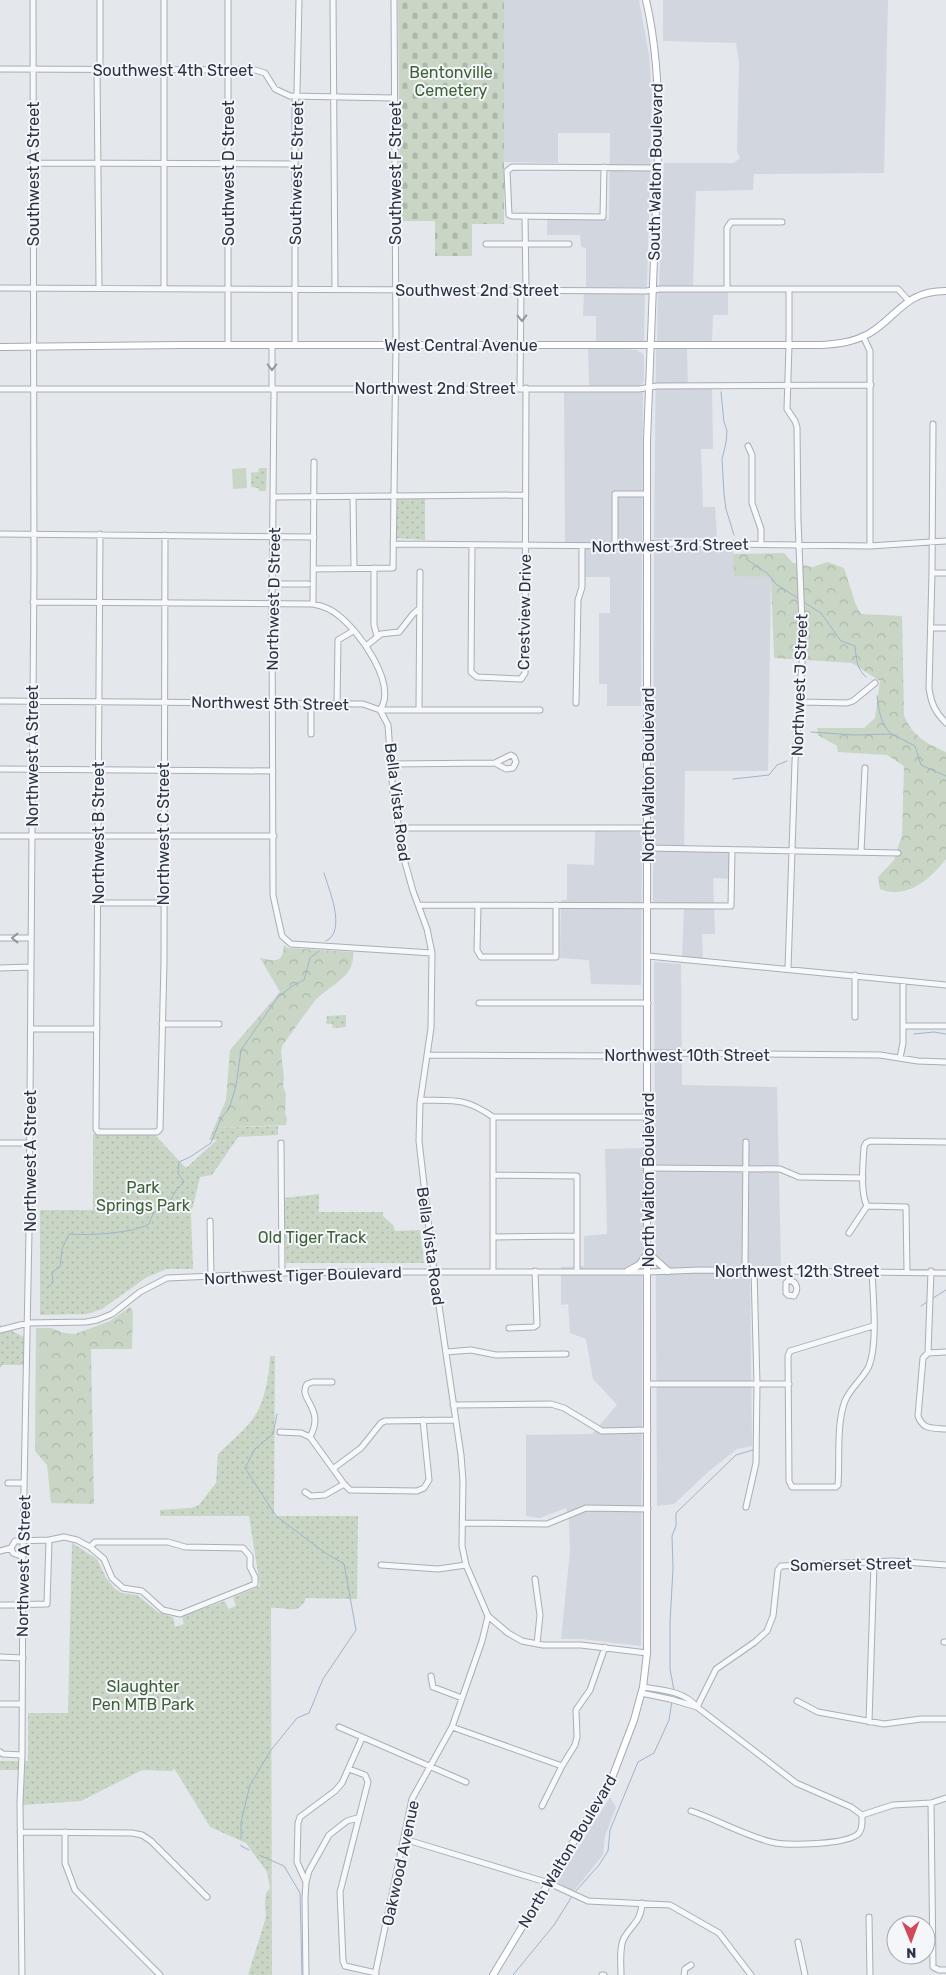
<svg xmlns="http://www.w3.org/2000/svg" width="946" height="1975" font-family="Rubik,sans-serif">
  <defs>
    <pattern id="forest-crowns" width="20" height="18" patternUnits="userSpaceOnUse" patternTransform="scale(1.25)"><rect width="20" height="18" fill="#c9d6c5"/><path d="M2 6a3 3 0 1 1 6 0M12 15a3 3 0 1 1 6 0" fill="none" stroke="#adb8ab"/></pattern>
    <pattern id="cemetery-stones" width="16" height="16" patternUnits="userSpaceOnUse" patternTransform="scale(1.25)"><rect width="16" height="16" fill="#c9d6c5"/><path d="M2 7V4a2 2 0 0 1 4 0v3zM10 15v-3a2 2 0 0 1 4 0v3z" fill="#adb8ab"/></pattern>
    <pattern id="park-dots" width="8" height="8" patternUnits="userSpaceOnUse" patternTransform="scale(1.25)"><rect width="8" height="8" fill="#c9d6c5"/><path d="M2 2h.1M6 6h.1" fill="none" stroke="#adb8ab" stroke-width="1.8" stroke-linecap="round"/></pattern>
  </defs>
  <rect width="100%" height="100%" fill="#e4e7ec"/>
  <path fill="#d2d6de" d="M504,0H639L649,55L652,96L647,287H586V248L581,247L580,235H547V219L609,220L610,133H558V163L504,162Z
    M663,0H888L884,173L754,174L753,190L696,191L693,286H659L664,163H734L740,158L737,151L739,63L736,43L663,41Z
    M728,290V315H713L712,341H657L658,291Z
    M584,293L645,294L644,343L596,342V316H583Z
    M599,348L636,350L642,353L644,356V381L642,384L638,386H589L588,349Z
    M656,348L687,349L688,388H712L713,449H701L703,507H715L717,538H654Z
    M643,391L642,544L565,543L564,392Z
    M654,546L733,547L734,575L771,577L768,771H685L684,851L731,852L730,879L713,878L715,934H702L703,960L682,958L684,908L653,907Z
    M585,549H642L641,706H607V684H599V613H610V577H585Z
    M595,831L642,832L641,985L591,984L589,960L560,958L561,900H567V864L594,865Z
    M654,962L681,964L682,1085L777,1087L781,1266H750L752,1446L737,1449L708,1472L674,1504L657,1506Z
    M643,1148L641,1646L581,1639H561L570,1552L569,1520L566,1508L540,1518L526,1516V1435L592,1434L617,1405L593,1379L586,1339L570,1333L568,1304L561,1305V1267L584,1266V1236L607,1234L605,1149Z
    M610,1797L616,1807L605,1836L603,1855L573,1892L557,1882Z"/>
  <path fill="#c9d6c5" d="M246,468L247,488L233,489L232,469Z"/>
  <path fill="url(#forest-crowns)" d="M784,553L793,563L813,567L828,562L844,568L856,605L861,614L902,616L904,715C912,736 926,743 946,752V859C931,879 906,900 880,889L878,877L894,860L902,835L904,766L887,755L838,752L837,746L818,735L817,728H864L875,718L880,681L852,663L774,658L771,577L734,576L733,554Z
    M284,945L288,948L353,952C356,978 328,985 314,1002C303,1016 293,1031 282,1046L281,1052L284,1078L283,1086L286,1094L285,1113L287,1119L286,1125L214,1128L226,1100L230,1050L280,992L260,958C275,961 283,964 284,945Z
    M130,1307L133,1312L132,1349H91L94,1504L51,1503L47,1465L35,1451L36,1328H51L64,1333L75,1334L110,1321Z"/>
  <path fill="url(#cemetery-stones)" d="M398,0H504V224H472V256H435V221H400Z"/>
  <path fill="url(#park-dots)" d="M259,468H267L266,491H259L258,488L251,487V473L258,472Z
    M396,499H425V540L395,538Z
    M346,1015V1027L333,1028L332,1024H326L327,1016Z
    M278,1126V1135L238,1137L212,1175L200,1177L191,1214L193,1269H167L147,1277L102,1309L87,1314L40,1315V1210H93V1134L155,1135L186,1168L217,1140H209L214,1128Z
    M319,1194V1212H383V1216L393,1225L395,1231L420,1230L424,1263H286L284,1198Z
    M0,1325L24,1337V1365H0Z
    M270,1356H275L274,1516H358L357,1599L306,1598C298,1617 287,1606 271,1608L272,1975H248L266,1917L265,1904L266,1893L270,1888L267,1872L246,1843L210,1827L174,1768L173,1771L142,1770L81,1801L22,1805L25,1770H0V1761H28V1713H68L72,1543L97,1559L106,1578L115,1589L122,1593L137,1595L158,1612L173,1617L175,1627L184,1624L182,1616L225,1601L228,1609L236,1606L233,1597L260,1586L249,1516H160V1510L191,1508L199,1505L216,1483L218,1454C229,1443 242,1433 252,1420C265,1404 269,1376 270,1356Z"/>
  <g fill="none" stroke-linecap="round" stroke-linejoin="round">
    <path stroke="#9fb4cc" stroke-width="1" d="M721,392L724,422L727,431L726,443L722,459L724,494L726,509L734,535
      M746,559L767,573L776,584L799,599
      M805,603L821,613L841,641L855,646C856,657 857,670 866,677
      M877,696C879,710 880,723 891,734
      M811,732L854,735L892,734L915,746L921,765L946,776
      M733,779L769,775L777,765L787,761
      M324,873C329,890 347,931 326,941
      M914,1034L934,1032L946,1034
      M48,1287L53,1283L52,1272L60,1267L62,1249L69,1234C89,1236 133,1233 149,1224C152,1214 156,1207 167,1207L175,1192L184,1182L178,1173L179,1162L190,1157L211,1143L221,1118L229,1109L236,1086L241,1050L278,997L294,985L304,980L310,958L319,951
      M933,1298L946,1290
      M921,1306L927,1302
      M0,1367L2,1364
      M674,1690L670,1669V1623L673,1568L672,1536L676,1526V1513L736,1455L753,1450
      M241,1839V1822L250,1785L271,1750L297,1718L309,1713L323,1679L356,1630L344,1564L324,1552L276,1516L245,1468L255,1449L273,1434L277,1414
      M241,1845V1846L249,1850
      M259,1855L284,1866L300,1893L302,1975
      M575,1892L599,1865L608,1851L610,1830L638,1762L654,1753L669,1720L672,1701
      M513,1975L554,1925L571,1898"/>
    <g stroke="#a9aeb7" stroke-width="7">
      <path id="minor" d="M228,0V345
        M333,0L335,289
        M0,69L255,70L265,73L275,89L290,96L394,98
        M33,163L295,164
        M604,167L603,217L512,216L509,215L507,171L512,167L658,168
        M525,216L526,290
        M486,244H569
        M0,288L646,291L660,289H898L909,301
        M99,288L97,69L100,65V0
        M164,288V0
        M727,289V228L731,222H782
        M863,336L870,351V546
        M272,345V385L274,392L272,604L273,895L282,936L291,944L432,953
        M295,345V101L297,92L299,0
        M520,388L521,290
        M0,389H639L657,386L871,385
        M933,424L932,573L929,688C931,703 935,712 946,723
        M748,446L752,455V503L761,529V544
        M274,497L525,495
        M353,497L354,568
        M0,534L314,537
        M100,534L96,1129L98,1132H157L160,1129L164,962L165,535
        M393,544L634,546L657,543L870,546L946,541
        M472,545L471,672L477,677L521,679L525,673L526,388
        M615,546V494H647
        M374,568V625L377,636
        M314,569L393,568L396,345L394,0
        M932,573H946
        M272,584H308
        M33,602L313,604C323,606 331,609 338,615C359,631 398,684 380,710
        M313,604L314,462
        M931,628H946
        M366,646L381,634L399,632L413,614L419,609
        M0,701L363,704L380,710H540
        M801,702L847,703L853,701L875,683
        M311,703V734
        M337,703L338,640L353,631
        M576,703L578,600L582,587V546
        M419,709L420,572
        M380,710L388,725L393,794L404,859L413,891L427,929L432,953L431,1028L420,1103L419,1141L434,1272L461,1455L463,1481L462,1546L466,1565L488,1616L508,1633L522,1641L543,1645H581L647,1653
        M391,764L495,763L506,769L513,768L516,762L514,757L511,755L495,763
        M0,769L273,771
        M398,828H647
        M0,836H274
        M648,848L898,853
        M861,852L865,768
        M97,903H163
        M419,905L731,906L732,850
        M478,905L477,950L481,957H556V905
        M0,938H31
        M648,956L946,985
        M0,968L31,967
        M788,969L795,762L803,649L798,520L797,427L795,421L787,409L789,345V289
        M479,1003H648
        M855,1017V975
        M162,1024H219
        M903,1026H946
        M31,1029H97
        M427,1055L637,1056L655,1053L880,1055L918,1061L946,1062
        M900,1058L903,1043V981
        M421,1100C454,1101 464,1097 493,1117H648
        M0,1143H29
        M281,1143L282,1273
        M648,1168L780,1169L799,1177L863,1178
        M493,1175L577,1176V1271
        M210,1221L211,1277
        M849,1233L867,1206
        M493,1237L577,1236
        M745,1270L746,1142
        M493,1271V1117
        M788,1271L789,1280L786,1283V1293L788,1295L794,1296C799,1289 797,1282 789,1280
        M872,1271C873,1297 878,1343 869,1366C863,1379 850,1388 845,1401C836,1424 840,1460 838,1485L836,1487H792L789,1481L788,1356L790,1351L873,1326
        M907,1271L906,1207L867,1206C860,1192 863,1163 864,1147L866,1143L870,1141L946,1142
        M509,1328L534,1327L537,1325L535,1271
        M0,1330L28,1323L86,1322L97,1320L112,1314L140,1292L167,1278L282,1273L354,1272H648L700,1270L946,1273
        M446,1352L471,1350L496,1355L566,1354
        M946,1352L928,1353L923,1358L918,1416C923,1430 932,1428 946,1429
        M928,1353L931,1271
        M648,1384H789
        M453,1405L551,1404L564,1408L602,1431L648,1430
        M280,1432L301,1433L310,1437L344,1484L350,1490L417,1491L424,1488L429,1480L423,1420
        M310,1437C326,1408 297,1399 307,1384L313,1382H332
        M334,1468L361,1448L381,1423L385,1421L455,1420
        M8,1483H24
        M305,1492L311,1496L325,1495L344,1484
        M746,1507L756,1463L757,1384L754,1270
        M462,1523L547,1524L586,1508L648,1509
        M0,1551L11,1548
        M23,1557L13,1553L11,1548L15,1541L49,1540L64,1537L77,1540L90,1547L104,1559L112,1578L123,1588L142,1591L163,1610L180,1614L255,1584V1577L250,1567V1556L243,1548L185,1547L168,1542H95L90,1547
        M381,1565L438,1569L466,1565
        M535,1579L540,1615L537,1644
        M0,1605L47,1604L49,1540
        M944,1642H946
        M0,1657L23,1658
        M431,1676L433,1687L462,1698
        M643,1687C662,1690 684,1691 697,1707L796,1783L851,1807L862,1815
        M641,1693L670,1699L697,1707
        M797,1701L818,1712L884,1724L921,1719H946
        M0,1704H22
        M697,1707L716,1669L755,1642L767,1631L773,1616L778,1570L781,1566L892,1561L946,1565
        M869,1722L874,1563
        M339,1727L466,1782
        M452,1727L562,1766
        M0,1752L3,1754L22,1755
        M349,1769L365,1775L368,1782L340,1892L343,1961L345,1966L376,1973
        M931,1803L933,1967L939,1970H946
        M542,1806L562,1766L575,1745L577,1737L576,1710L590,1690L605,1647
        M691,1811C718,1820 744,1835 771,1842C786,1846 849,1845 859,1833C863,1828 862,1821 862,1815
        M862,1815L893,1805L931,1803L946,1798
        M20,1832L132,1833L142,1835L151,1841L207,1897
        M65,1832V1863L75,1890L160,1975
        M404,1839L549,1883L588,1901L670,1905L719,1933L751,1975
        M306,1882L297,1862L298,1823L300,1817L335,1791L342,1783L362,1738
        M869,1917L870,1975
        M798,1942L805,1975
        M22,1975L20,1803L22,1755L23,1540L29,1231L34,568L33,0
        M306,1975L305,1898L306,1882L309,1871L329,1835L347,1821L357,1818
        M375,1975L412,1799L452,1727L482,1641L488,1616
        M602,1975H604
        M621,1975C621,1964 619,1948 624,1938C632,1924 641,1922 642,1903
        M684,1975L685,1969L691,1965"/>
    </g>
    <g stroke="#a3abb8" stroke-width="8">
      <path id="major" d="M0,347L181,345H821C839,344 854,342 870,333C899,315 905,291 946,291
        M628,1271L639,1265L648,1253L668,1271
        M493,1975L612,1778L634,1720L643,1687L647,1653V441L659,129C658,85 656,43 646,0"/>
    </g>
    <use href="#minor" stroke="#f7f8fa" stroke-width="5"/>
    <use href="#major" stroke="#fff" stroke-width="6"/>
  </g>
  <defs><path id="oneway-chevron" d="M-2-3.5L2.5 0L-2 3.5" fill="none" stroke-width="1.6" stroke-linecap="round" stroke-linejoin="round" transform="scale(1.25)"/></defs>
  <g stroke="#9196a0">
    <use href="#oneway-chevron" transform="translate(522 318) rotate(89)"/>
    <use href="#oneway-chevron" transform="translate(272 367) rotate(90)"/>
    <use href="#oneway-chevron" transform="translate(15 938) rotate(-180)"/>
  </g>
  <g text-anchor="middle" stroke-width="4" stroke-linejoin="round" paint-order="stroke">
    <g font-size="16" fill="#2b3445" stroke="#f4f6f9">
      <text x="173" y="76">Southwest 4th Street</text>
      <text transform="translate(655 172) rotate(-89)" y="6">South Walton Boulevard</text>
      <text transform="translate(228 173) rotate(-90)" y="6">Southwest D Street</text>
      <text transform="translate(296 173) rotate(-89)" y="6">Southwest E Street</text>
      <text transform="translate(395 173) rotate(-90)" y="6">Southwest F Street</text>
      <text transform="translate(33 174) rotate(-90)" y="6">Southwest A Street</text>
      <text x="477" y="296">Southwest 2nd Street</text>
      <text x="461" y="351">West Central Avenue</text>
      <text x="435" y="394">Northwest 2nd Street</text>
      <text transform="translate(670 545) rotate(-1)" y="6">Northwest 3rd Street</text>
      <text transform="translate(273 599) rotate(-89)" y="6">Northwest D Street</text>
      <text transform="translate(524 612) rotate(-89)" y="6">Crestview Drive</text>
      <text transform="translate(799 685) rotate(-88)" y="6">Northwest J Street</text>
      <text transform="translate(270 703) rotate(1)" y="6">Northwest 5th Street</text>
      <text transform="translate(32 756) rotate(-90)" y="6">Northwest A Street</text>
      <text transform="translate(648 775) rotate(-90)" y="6">North Walton Boulevard</text>
      <text transform="translate(398 802) rotate(83)" y="6">Bella Vista Road</text>
      <text transform="translate(98 833) rotate(-90)" y="6">Northwest B Street</text>
      <text transform="translate(163 834) rotate(-90)" y="6">Northwest C Street</text>
      <text x="687" y="1061">Northwest 10th Street</text>
      <text transform="translate(30 1161) rotate(-90)" y="6">Northwest A Street</text>
      <text transform="translate(648 1180) rotate(-90)" y="6">North Walton Boulevard</text>
      <text transform="translate(431 1246) rotate(82)" y="6">Bella Vista Road</text>
      <text x="797" y="1277">Northwest 12th Street</text>
      <text transform="translate(303 1275) rotate(-2)" y="6">Northwest Tiger Boulevard</text>
      <text transform="translate(851 1564) rotate(-1)" y="6">Somerset Street</text>
      <text transform="translate(23 1566) rotate(-89)" y="6">Northwest A Street</text>
      <text transform="translate(567 1851) rotate(-59)" y="6">North Walton Boulevard</text>
      <text transform="translate(400 1863) rotate(-78)" y="6">Oakwood Avenue</text>
    </g>
    <g font-size="16" fill="#3f6138" stroke="#f4f6f9">
      <text x="451" y="78">Bentonville<tspan x="451" dy="18">Cemetery</tspan></text>
      <text x="143" y="1193">Park<tspan x="143" dy="18">Springs Park</tspan></text>
      <text x="312" y="1243">Old Tiger Track</text>
      <text x="143" y="1692">Slaughter<tspan x="143" dy="18">Pen MTB Park</tspan></text>
    </g>
  </g>
  <g transform="translate(911 1940) rotate(179)"><circle r="24" fill="#f4f6f9" stroke="#a4a8b1"/>
  <path d="M0-4L9 19L0 12L-9 19Z" fill="#d1495b"/>
  <text y="-8" font-size="14" font-weight="bold" text-anchor="middle" fill="#2b3445">N</text>
  </g>
</svg>
